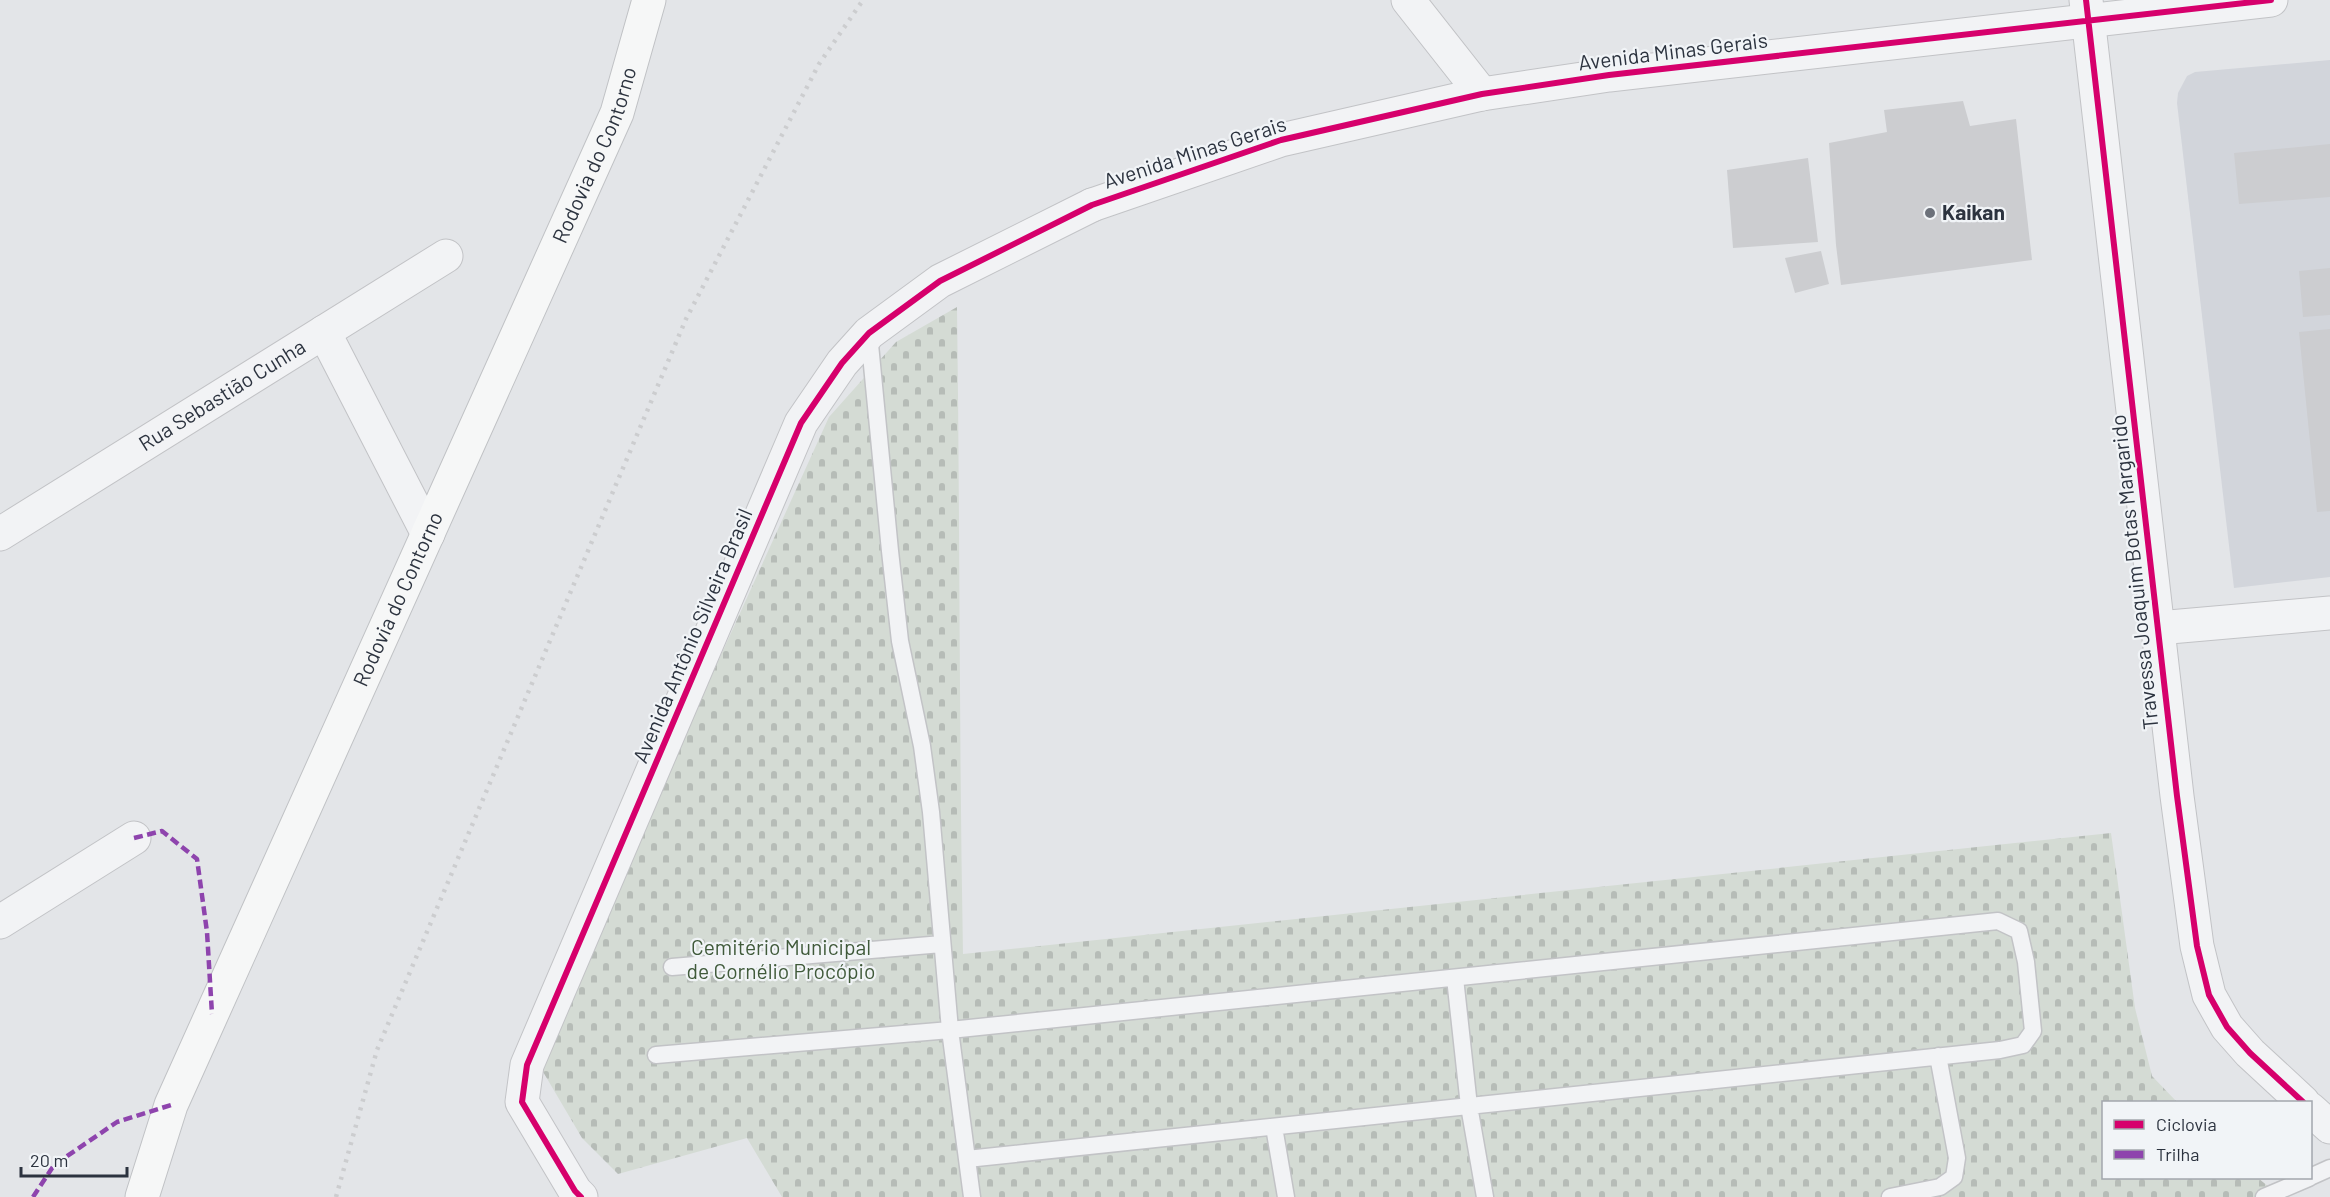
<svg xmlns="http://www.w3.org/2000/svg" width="2330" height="1197" font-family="Barlow,sans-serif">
  <defs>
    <pattern id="cemetery-stones" width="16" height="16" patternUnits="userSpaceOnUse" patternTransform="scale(1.5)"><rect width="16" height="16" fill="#d4dbd4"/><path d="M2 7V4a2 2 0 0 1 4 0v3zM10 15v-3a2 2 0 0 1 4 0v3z" fill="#b6bcb7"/></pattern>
  </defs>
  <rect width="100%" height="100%" fill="#e3e5e8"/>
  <path fill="#d2d5db" d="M2330,60V577L2234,588L2177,103L2178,93L2187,76L2195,72Z"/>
  <path fill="url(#cemetery-stones)" d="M957,307C960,523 959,739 963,954L2111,833L2135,1008L2152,1076L2177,1102H2104V1178H2258L2281,1197H782L747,1138L618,1174L582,1138L539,1065L568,992L829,417L896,342Z"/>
  <path fill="#cccdd0" d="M1963,101L1970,126L2016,119L2032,260L1841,285L1836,245L1829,143L1887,132L1884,110Z
    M2330,144V197L2239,204L2234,153Z
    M1808,158L1818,242L1733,248L1727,170Z
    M1821,251L1829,284L1795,293L1785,258Z
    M2330,268V315L2303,317L2299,271Z
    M2330,329V511L2317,512L2299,332Z"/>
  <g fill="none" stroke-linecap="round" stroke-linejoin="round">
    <g stroke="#c2c3c6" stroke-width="19">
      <path id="service" d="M869,334L890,551L900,641L922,746L931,812L950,1030L972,1197
        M672,967L942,944
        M1455,978L1469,1106L1485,1197
        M656,1055L950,1030L1998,921L2019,931L2026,962L2033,1031L2023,1045L2000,1050L967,1159
        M1274,1127L1286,1197
        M2310,1177L2330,1168
        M1890,1197L1940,1187L1954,1177L1957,1158L1938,1056
        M2264,1197L2309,1178"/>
    </g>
    <g stroke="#c2c3c6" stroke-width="35">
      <g id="minor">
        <path d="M1408,0L1482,94"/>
        <path d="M2086,0L2177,796L2197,946L2209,995L2227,1027L2250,1053L2303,1102"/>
        <path d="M324,332L428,534"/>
        <path id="s1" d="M0,534L446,256"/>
        <path d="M2158,628L2330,613"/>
        <path d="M0,922L134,838"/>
        <path d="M2310,1109L2330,1127"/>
        <path d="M581,1197L575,1191L522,1102L527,1065L801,423L842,363L869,333L940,281L1092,205"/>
      </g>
    </g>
    <g stroke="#c2c3c6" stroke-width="35">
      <path id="tertiary" d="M1092,205L1281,140L1482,94L1609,75L2271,0"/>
    </g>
    <g stroke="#c0c2c5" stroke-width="35">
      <g id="primary">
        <path id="s2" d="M142,1197L171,1105L617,113L649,0"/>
      </g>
    </g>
    <use href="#service" stroke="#f2f3f5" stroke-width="16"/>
    <use href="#minor" stroke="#f2f3f5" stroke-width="33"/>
    <use href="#tertiary" stroke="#f2f3f5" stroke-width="33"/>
    <use href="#primary" stroke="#f6f7f7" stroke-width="33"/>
    <path stroke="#cccdcf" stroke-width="4.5" stroke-dasharray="3 6" stroke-linecap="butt" d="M336,1197L377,1050L686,319L819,64L863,0"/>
    <path stroke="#8e44ad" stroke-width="4.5" stroke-dasharray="9 4.5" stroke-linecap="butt" d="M134,838L162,831L197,859L207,932L212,1014
      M33,1197L54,1165L117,1122L171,1105"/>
    <g stroke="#f1f4f7" stroke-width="10">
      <path id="cycleway" d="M2086,0L2177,796L2197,946L2209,995L2227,1027L2250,1053L2303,1102
        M581,1197L575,1191L522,1102L527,1065L801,423L842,363L869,333L940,281L1092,205L1281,140L1482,94L1609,75L2271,0"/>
    </g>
    <use href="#cycleway" stroke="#d6006c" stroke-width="6"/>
  </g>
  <circle fill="#6c717a" stroke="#f1f4f7" stroke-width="2" cx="1930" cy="213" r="6"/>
  <g text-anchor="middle" stroke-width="4.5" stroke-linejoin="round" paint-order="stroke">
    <g font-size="21" fill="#2c333f" stroke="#f1f4f7">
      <text transform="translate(1673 52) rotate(-7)" y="7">Avenida Minas Gerais</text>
      <text transform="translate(1195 153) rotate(-18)" y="7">Avenida Minas Gerais</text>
      <text dy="7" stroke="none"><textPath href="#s2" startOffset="1137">Rodovia do Contorno</textPath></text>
      <text dy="7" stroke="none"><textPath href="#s1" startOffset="262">Rua Sebastião Cunha</textPath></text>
      <text transform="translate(2135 572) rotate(-96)" y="7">Travessa Joaquim Botas Margarido</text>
      <text dy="7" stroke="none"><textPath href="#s2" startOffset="651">Rodovia do Contorno</textPath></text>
      <text transform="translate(693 636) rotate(-67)" y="7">Avenida Antônio Silveira Brasil</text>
    </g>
    <g font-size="21" font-weight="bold" fill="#2c333f" stroke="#f1f4f7" text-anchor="start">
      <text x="1942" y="220">Kaikan</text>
    </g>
    <g font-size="21" fill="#405a3a" stroke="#f1f4f7">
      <text x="781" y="955">Cemitério Municipal<tspan x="781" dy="24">de Cornélio Procópio</tspan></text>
    </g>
  </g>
  <rect x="2102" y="1101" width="210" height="78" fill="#f1f4f7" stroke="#a2a7ad" stroke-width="1.5"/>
  <rect x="2114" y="1120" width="30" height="9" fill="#d6006c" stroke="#a2a7ad" stroke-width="1.5"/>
  <text x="2156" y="1131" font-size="18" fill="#2c333f">Ciclovia</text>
  <rect x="2114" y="1150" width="30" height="9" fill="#8e44ad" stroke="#a2a7ad" stroke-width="1.5"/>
  <text x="2156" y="1161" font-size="18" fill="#2c333f">Trilha</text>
  <path d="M21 1167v9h106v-9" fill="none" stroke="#2c333f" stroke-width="3"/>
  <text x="30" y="1167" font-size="18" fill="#2c333f" stroke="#f1f4f7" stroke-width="4.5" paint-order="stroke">20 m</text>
</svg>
